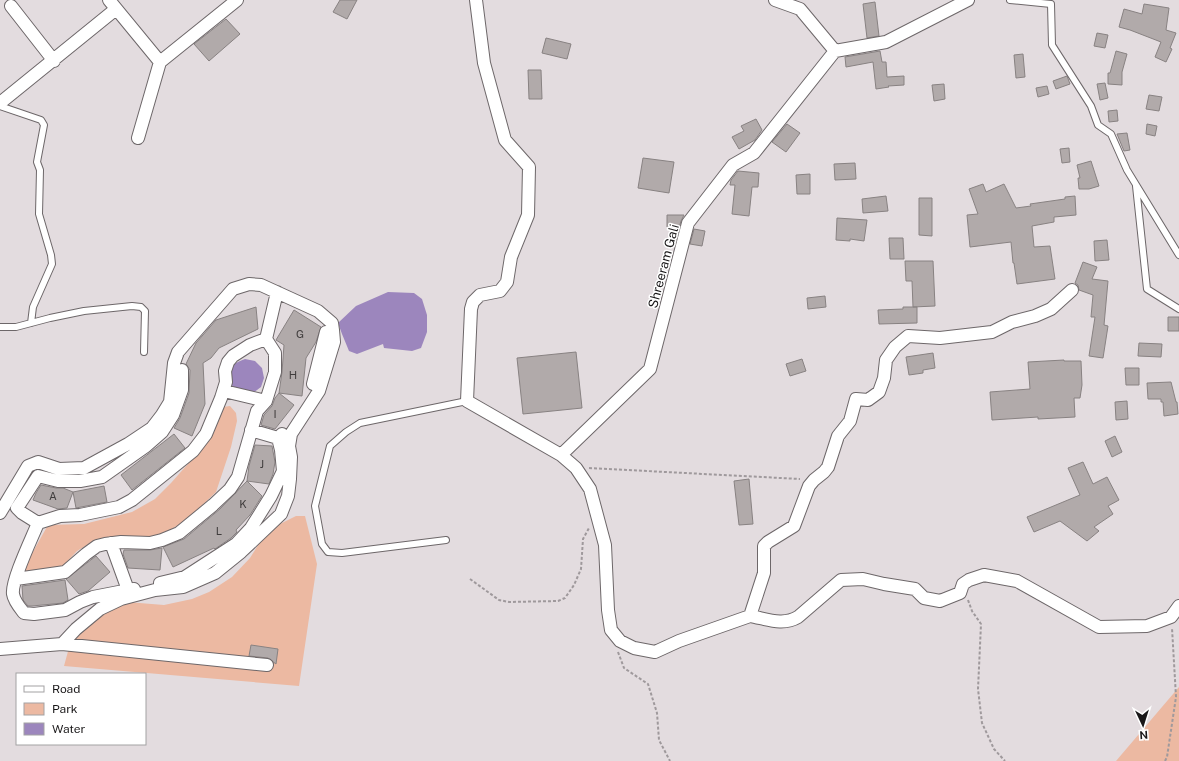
<svg xmlns="http://www.w3.org/2000/svg" width="1179" height="761" font-family="'Public Sans',sans-serif">
  <rect width="100%" height="100%" fill="#e3dcdf"/>
  <path fill="#ecb9a2" d="M230,406L236,413L237,421L231,447L216,492L188,519L154,540L92,542L77,551L58,571L21,573L48,525L84,524L132,512L155,499L171,483L202,448L223,407Z
    M296,516H305L317,564L299,686L64,666L70,644L93,616L127,602L164,605L192,599L209,592L232,577L250,558L260,542L280,524Z
    M1179,687V761H1116Z"/>
  <path fill="#9c86bd" d="M388,292L414,293L422,299L427,315V332L421,348L412,351L384,348L383,344L357,354L349,351L342,334L338,323L356,306Z
    M245,359L255,361L262,368L264,378L261,387L253,393L234,389C225,373 228,365 245,359Z"/>
  <path fill="#b1aaaa" stroke="#888282" d="M340,0H357L347,19L333,12Z
    M875,2L879,36L867,38L863,4Z
    M1144,4L1169,8L1166,30L1176,33L1170,48L1172,49L1166,62L1155,57L1161,42L1130,30L1119,27L1124,9L1142,14Z
    M226,19L240,34L209,61L194,44Z
    M1097,33L1108,35L1105,48L1094,46Z
    M546,38L571,44L567,59L542,53Z
    M880,51L882,62H886L887,77L904,76V85L888,86L889,87L876,89L873,62L846,67L845,57Z
    M1116,51L1127,54L1122,72V85L1108,84V73H1110Z
    M1023,54L1025,77L1016,78L1014,55Z
    M528,70H541L542,99H529Z
    M1067,76L1070,84L1056,89L1053,81Z
    M1105,83L1108,98L1100,100L1097,84Z
    M944,84L945,99L934,101L932,85Z
    M1047,86L1049,94L1038,97L1036,88Z
    M1149,95L1162,97L1159,111L1146,109Z
    M1117,110L1118,121L1109,122L1108,111Z
    M756,119L762,130L755,140L739,149L732,137L744,131L741,126Z
    M787,124L800,133L786,152L772,142Z
    M1147,124L1157,126L1155,136L1146,134Z
    M1127,133L1130,150L1124,151L1117,134Z
    M1069,148L1070,162L1062,163L1060,149Z
    M643,158L674,162L669,193L638,188Z
    M1091,161L1099,186L1089,189H1079L1078,178H1080L1077,165Z
    M855,163L856,179L835,180L834,164Z
    M738,171L759,173L758,187H752L749,216L732,214L735,185H730L731,180Z
    M810,174V194H797L796,175Z
    M983,184L986,192L1004,184L1016,208L1031,206L1030,204L1065,199V197L1075,196L1076,215L1054,217V222L1032,226L1034,247L1050,246L1055,279L1017,284L1014,263H1013L1011,242L970,247L967,215L978,214L969,189Z
    M886,196L888,211L863,213L862,199Z
    M919,198H932V236L919,235Z
    M667,215H684L681,221L679,228L667,227Z
    M837,218L867,220L864,241L850,239V241L836,240Z
    M694,229L705,231L702,246L690,244Z
    M889,238H903L904,259H890Z
    M1107,240L1109,260L1095,261L1094,241Z
    M905,261H933L935,306L913,307L912,281H906Z
    M1083,262L1097,267L1092,279L1108,281L1104,325L1108,326L1103,358L1089,356L1095,317H1091L1093,295L1079,290L1078,285L1075,283Z
    M825,296L826,307L808,309L807,298Z
    M256,307L258,329L219,348L211,358L203,363L205,404L192,436L174,428L180,418L189,393L190,370L186,364L196,343L216,320Z
    M903,307H917V323L879,324L878,310L903,309Z
    M294,310L321,327L316,342L306,358L302,396L279,393L282,372L284,345L276,340Z
    M1168,317H1179V331H1168Z
    M1139,343L1162,344L1161,357L1138,356Z
    M576,352L582,408L523,414L517,358Z
    M933,353L935,368L923,370V373L909,375L906,357Z
    M802,359L806,371L790,376L786,364Z
    M1064,360V361H1081L1082,385L1080,398H1074L1075,417L1038,419V417L992,420L990,392L1030,389L1028,362Z
    M1125,368H1139V385H1126Z
    M1171,382L1176,402H1177L1178,414L1164,416L1163,402H1161V399H1148L1147,383Z
    M279,393L294,405L275,429L261,425L264,415L272,406L275,398Z
    M1127,401L1128,419L1116,420L1115,402Z
    M174,434L185,448L132,490L121,475Z
    M1115,436L1122,452L1112,457L1105,441Z
    M255,445L272,446L275,462L273,474L269,484L247,481L249,466Z
    M1083,462L1093,484L1107,477L1119,500L1108,506L1113,514L1094,527L1099,531L1087,541L1060,521L1034,532L1027,517L1080,495L1068,468Z
    M749,479L753,524L739,525L734,481Z
    M247,481L262,496L250,515L236,530L237,532L231,538L215,549L214,548L173,567L163,547L184,539L220,509Z
    M41,485L56,488H63L73,492L67,508L58,509L33,500L36,493Z
    M104,486L107,502L76,508L73,492Z
    M162,548L160,570L128,568L123,554L124,550H150Z
    M96,556L110,572L88,591L79,594L66,579Z
    M65,580L68,600L63,603L32,606H28L23,600L22,586Z
    M251,645L278,649L276,664L268,658L249,656Z"/>
  <g fill="none" stroke-linecap="round" stroke-linejoin="round">
    <g stroke="#6d6769" stroke-width="8">
      <path id="service" d="M1010,0L1051,4L1052,45L1091,106L1098,125L1111,134L1127,170L1179,255
        M0,106L41,120L44,125L37,162L40,170L39,214L51,255L52,264L33,307L31,323
        M1136,186L1147,289L1179,309
        M0,327H16L50,318L84,311L132,306L141,307L145,311L144,352
        M446,540L342,553L328,552L322,544L315,506L330,446L346,432L360,423L467,401"/>
    </g>
    <g stroke="#6d6769" stroke-width="14">
      <path id="minor" d="M109,0L160,62L237,0
        M476,0L484,63L505,140L529,167L528,215L511,257L507,282L500,291L480,295L473,302L471,309L467,401L561,455L576,468L590,489L605,545L608,610L611,630L620,641L634,648L655,652L679,641L750,616L764,573V546L768,542L794,526L809,486L814,480L824,472L828,467L838,436L850,421L856,399L868,400L879,392L884,378L886,360L895,347L908,336L940,338L992,332L1012,322L1035,316L1051,309L1072,290
        M775,0L800,9L835,51
        M11,6L54,61
        M0,103L116,9
        M138,138L160,62
        M313,384L326,332
        M224,391L266,401
        M251,430L278,438L282,434
        M561,455L650,369L688,223L733,165L754,153L835,51L886,42L968,0
        M0,513L28,466L38,462L59,469L84,468L128,444L152,428L162,415L170,402L174,363L178,352L233,289L249,284L261,285L318,311L332,323L333,330L334,342L319,391L291,434L289,446L291,457L290,479L288,496L281,514L241,552L215,573L183,587L155,590L121,599L100,609L76,629L62,644
        M38,523L60,516L80,515L119,507L132,500L193,451L206,434L221,398L226,382L225,371L228,362L233,356L250,345L266,339
        M111,543L128,590
        M16,579L65,572L86,554L97,546L105,544L121,542L150,543L162,540L179,533L213,505L230,489L238,477L257,411L266,401L275,372V353L266,339L277,292
        M160,583L185,577L236,544L251,528L271,496L283,471L281,450L278,438
        M134,589L93,597L80,602L65,610L34,614L24,613C20,608 14,601 13,594C11,581 32,538 38,523L22,513L17,508L38,476L58,481H80L102,477L146,446L162,432L173,415L182,390V370
        M750,616C767,619 783,626 798,617L841,580L863,579L884,584L915,589L924,598L940,601L960,593L963,584L969,580L984,575L1017,581L1099,627L1147,626L1171,617L1179,606
        M0,649L62,644L267,665"/>
    </g>
    <path stroke="#9f999c" stroke-width="2" stroke-dasharray="3 2" stroke-linecap="butt" d="M589,468L800,479
      M470,579L499,600L509,602L558,601L565,598L574,585L581,569L583,539L589,528
      M968,600L972,611L981,624L978,689L982,723L994,749L1005,761
      M618,652L624,668L648,684L657,713L659,740L670,761
      M1165,761L1167,757L1176,697L1172,628"/>
    <use href="#service" stroke="#fff" stroke-width="6"/>
    <use href="#minor" stroke="#fff" stroke-width="12"/>
  </g>
  <g text-anchor="middle" stroke-width="3" stroke-linejoin="round" paint-order="stroke">
    <g font-size="11" fill="#3f3c3c">
      <text x="300" y="338">G</text>
      <text x="293" y="379">H</text>
      <text x="275" y="418">I</text>
      <text x="262" y="468">J</text>
      <text x="53" y="500">A</text>
      <text x="243" y="508">K</text>
      <text x="219" y="535">L</text>
    </g>
    <g font-size="13" fill="#191718" stroke="#fff">
      <text transform="translate(663 266) rotate(-75)" y="5">Shreeram Gali</text>
    </g>
  </g>
  <rect x="16" y="673" width="130" height="72" fill="#ffffff" stroke="#a3a2a3"/>
  <rect x="24" y="686" width="20" height="6" fill="#ffffff" stroke="#a3a2a3"/>
  <text x="52" y="693" font-size="12" fill="#191718">Road</text>
  <rect x="24" y="703" width="20" height="12" fill="#ecb9a2" stroke="#a3a2a3"/>
  <text x="52" y="713" font-size="12" fill="#191718">Park</text>
  <rect x="24" y="723" width="20" height="12" fill="#9c86bd" stroke="#a3a2a3"/>
  <text x="52" y="733" font-size="12" fill="#191718">Water</text>
  <g transform="translate(1143 725) rotate(176)" stroke="#ffffff" stroke-width="3" paint-order="stroke">
  <path d="M0-3L7 15L0 10L-7 15Z" fill="#191718"/>
  <text y="-6" font-size="11" font-weight="bold" text-anchor="middle" fill="#191718">N</text>
  </g>
</svg>
